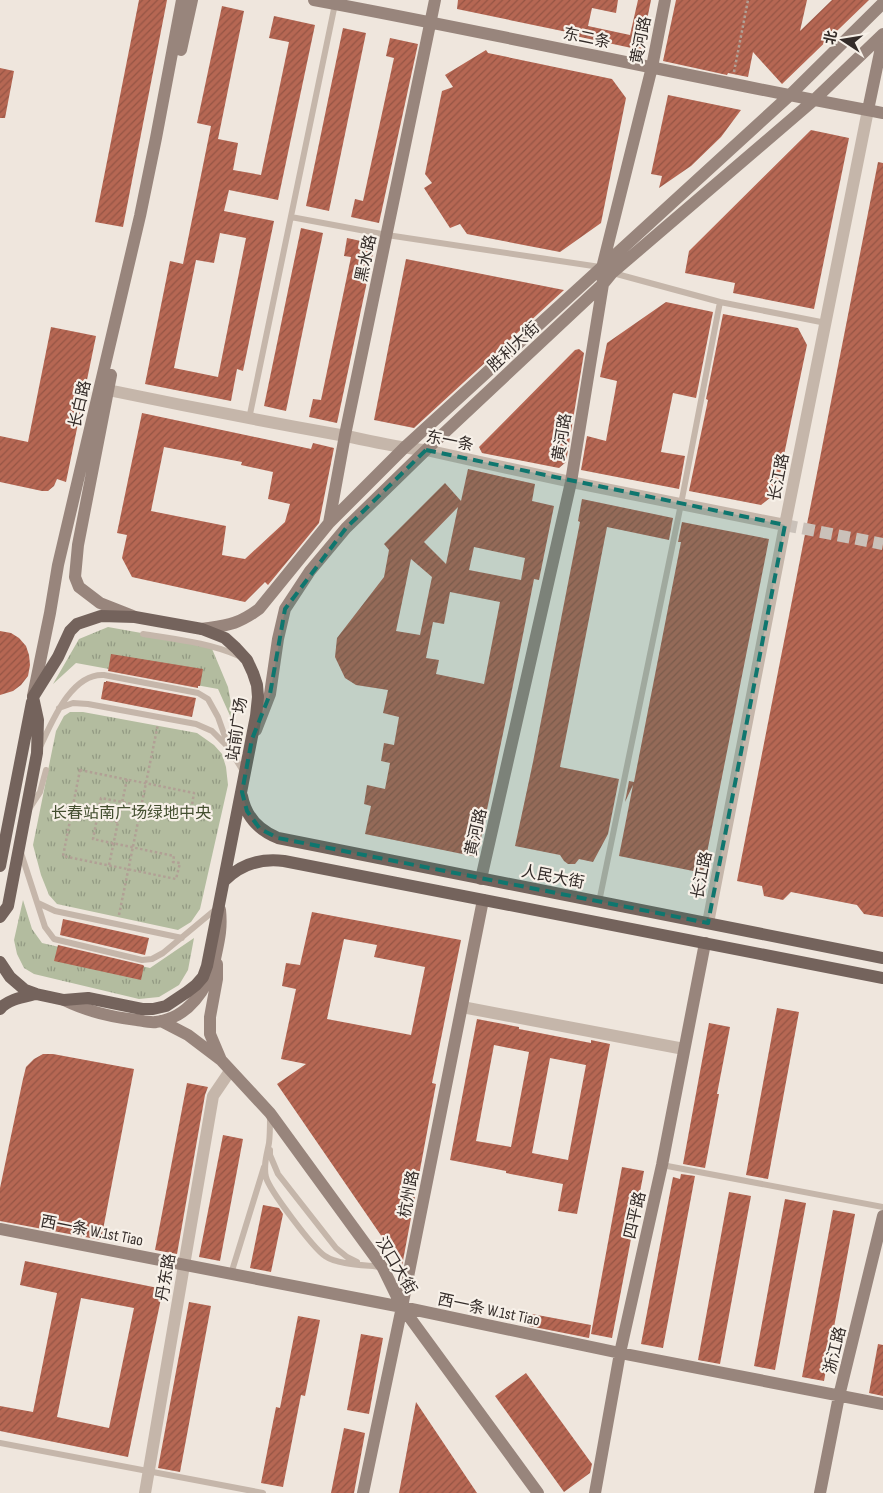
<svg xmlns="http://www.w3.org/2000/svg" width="883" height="1493" font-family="'Sofia Sans Condensed','Noto Sans SC',sans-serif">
  <defs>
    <pattern id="grass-tufts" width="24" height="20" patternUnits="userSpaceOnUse" patternTransform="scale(1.25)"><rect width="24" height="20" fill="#b3bc9f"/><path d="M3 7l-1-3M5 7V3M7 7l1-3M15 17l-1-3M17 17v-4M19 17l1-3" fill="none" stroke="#929982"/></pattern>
    <pattern id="building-hatch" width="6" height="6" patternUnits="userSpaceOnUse" patternTransform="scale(1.25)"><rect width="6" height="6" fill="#b66753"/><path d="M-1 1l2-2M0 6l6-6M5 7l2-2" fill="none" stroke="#955545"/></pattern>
  </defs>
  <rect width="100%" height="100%" fill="#efe6dd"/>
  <path fill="url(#grass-tufts)" d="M108,627L186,641L210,644L228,687L236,729L218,689L76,663L53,684L79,639Z
    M70,712H83L197,733L214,745L222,754L226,767L228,785L200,909L191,922L178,930L57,904L49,895L41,875L33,845L56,731L64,716Z
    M23,900L32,929L42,943L150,968L194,938L188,970L179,985L159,997L139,999L34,974L24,968L17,954L14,940Z"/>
  <path fill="url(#building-hatch)" fill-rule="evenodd" d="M139,0H167L123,227L95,222Z
    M458,0H618L616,13L592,8L588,26L630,35L638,0H651L641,50L566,34L567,32L457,9Z
    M676,0H807L800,31L832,0H869L782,84L753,52L748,77L728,73L727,75L663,61Z
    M222,6L244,11L218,139L238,143L233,170L261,175L289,42L269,38L274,16L315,25L278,200L229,190L224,211L274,221L243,371L237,369L231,401L145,384L170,261L183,264L211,126L197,123ZM220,233L246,238L218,377L174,368L196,260L214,263Z
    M343,28L366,33L329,211L306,206Z
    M390,38L418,44L379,223L351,217L355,199L363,201L394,58L386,56Z
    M486,50L488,53L612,79L626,98L601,223L560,252L467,234L460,224L450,228L424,188L432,183L425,174L442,91L453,87L445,75Z
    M0,68L14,71L5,118H0Z
    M668,95L741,110L721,137L691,166L659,188L662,176L651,174Z
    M811,130L849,138L814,309L733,293L735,283L685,273L689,251Z
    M878,162L883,163V917L864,914L857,905L791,892L783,900L764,896L762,886L737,881Z
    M301,228L323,233L286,411L264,406Z
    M347,238L375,244L337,423L309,417L313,399L321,400L351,257L344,256Z
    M406,259L564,290L414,428L374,420Z
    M666,302L713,312L696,398L673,393L661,452L685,456L679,489L581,470L587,436L606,441L617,381L600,377L607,343Z
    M723,314L798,328L807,345L776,493L761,505L689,491L708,400L706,399Z
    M51,327L96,336L66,482L57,479L54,486L48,491H42L0,482V436L28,442Z
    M579,349L584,353L566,462L559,468L482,453L479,447L575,350Z
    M142,413L311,449L313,443L334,448L319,523L268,585L265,582L245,602L132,577L122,558L127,535L117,533ZM164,447L242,462L241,465L273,472L268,499L290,504L285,522L245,559L222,555L226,526L151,511Z
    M468,469L535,484L532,501L554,506L539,580L534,579L509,705L477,857L365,834L371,806L364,804L367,785L385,789L390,763L381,761L384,743L394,745L399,717L383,713L388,690L356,685L345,678L335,657L337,638L384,577L389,550L384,544L445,483L461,501ZM458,507L446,564L424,542ZM474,547L525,558L521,580L469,570ZM411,559L432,577L420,635L396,631ZM450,592L500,602L484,684L436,674L439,660L426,658L433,622L444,624Z
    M582,499L673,518L669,540L607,527L560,767L619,779L608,834L593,862L579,859L575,864H568L564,861L560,855L515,846L533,762L580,522L578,521Z
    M682,522L769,539L703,873L619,856L633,785L625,802L629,781L634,782L681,542H678Z
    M0,631L11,633L19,638L26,646L29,655L30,665L28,676L21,685L13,691L0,695Z
    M111,654L203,669L200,686H198V688L108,671Z
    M106,681L196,698L192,717L101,699L104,682H106Z
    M312,912L461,940L432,1083L436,1084L402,1266L277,1084L306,1064L281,1059L296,989L282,986L286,963L300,965ZM344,939L377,945L374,957L425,967L411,1035L327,1019Z
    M63,919L149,938L145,955L60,935Z
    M58,945L143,965L144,966L141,980L54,961Z
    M777,1008L799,1012L768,1179L746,1175Z
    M477,1019L519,1027V1029L591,1043V1040L610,1044L577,1214L558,1211L563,1184L506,1173V1171L450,1160ZM494,1045L529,1052L511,1147L476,1141ZM550,1058L586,1065L568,1160L532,1153Z
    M709,1023L730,1027L717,1094H719L705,1168L683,1164Z
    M43,1054H53L134,1069L101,1240L0,1221V1188L23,1079L26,1067L34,1059Z
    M187,1083L208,1087L205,1095L177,1254L155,1250Z
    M223,1135L243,1139L220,1261L199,1257Z
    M622,1167L644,1171L612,1338L591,1334Z
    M681,1174L695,1176L663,1348L641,1344L673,1177L680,1179Z
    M729,1192L751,1196L720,1364L698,1360Z
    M785,1199L806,1203L775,1370L754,1366Z
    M263,1205L279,1208L283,1214L271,1272L250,1268Z
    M833,1210L855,1214L824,1381L802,1377Z
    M25,1261L163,1289L128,1457L0,1431V1406L33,1412L57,1293L20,1285ZM81,1298L134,1308L109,1428L57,1417Z
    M189,1302L211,1306L180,1472L158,1468Z
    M532,1314L591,1325L589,1338L529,1326Z
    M298,1316L320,1320L305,1396L301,1395L283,1487L261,1483L276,1407L280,1408Z
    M361,1334L383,1338L369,1414L347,1410Z
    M878,1344L883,1345V1396L869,1393Z
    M526,1373L592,1464L590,1473L564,1492L495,1396Z
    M416,1402L477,1493H399Z
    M344,1428L365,1433L354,1493H331Z"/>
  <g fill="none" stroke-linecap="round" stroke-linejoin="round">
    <path stroke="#cac1b9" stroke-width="12" stroke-dasharray="12 6" stroke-linecap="butt" d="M785,525L883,544"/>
    <path stroke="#b1a095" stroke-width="2.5" stroke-dasharray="2.5 2.5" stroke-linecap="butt" d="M734,72L748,0
      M80,770L194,793L191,811L184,810V814L101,798L93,839L174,856L173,862L180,863L176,879L63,856Z
      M71,813L118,822
      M109,865L127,779
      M119,915L158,724"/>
    <path stroke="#c5b6aa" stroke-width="6" d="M291,217L387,235L600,267
      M613,273L720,302L826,323
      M249,419L335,4
      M143,634C173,639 211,643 239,656
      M59,708L73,703L88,704L196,724L212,731L226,745
      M40,747C52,722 71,673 104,675L198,693L208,699L218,717L229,748L243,771
      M29,809L40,792L46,770
      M21,853L45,927L54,939L142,960L152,959L163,953L216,909
      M599,902L681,504L720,302
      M38,903L55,911L182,938
      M270,1117C270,1126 270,1135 269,1143C267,1154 263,1166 266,1177C269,1190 314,1249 325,1256C338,1265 365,1265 381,1267
      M270,1150V1155L278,1174L336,1248L347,1257L357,1262
      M662,1165L883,1207
      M231,1274L264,1167
      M0,1443L263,1493"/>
    <path stroke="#c5b6aa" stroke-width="12" d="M108,390C185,406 262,421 340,435C369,440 397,448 426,450L571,482L785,525
      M708,923L785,525L868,110
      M462,1007L684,1049
      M145,1493L213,1096L230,1071"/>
    <path stroke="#98857c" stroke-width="12" d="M314,0C504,35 693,78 883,113
      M181,50L192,0
      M868,110L883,38
      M111,375L78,545L75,577L79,587L100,603L133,616
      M329,523L345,435L435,0
      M202,629C228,625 237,625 259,609L329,523L404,448L789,96L883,3
      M33,696L50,613L58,565L140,216L156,138L182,0
      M256,730L270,694L278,639L285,609L310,571L346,528L426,450L603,284L612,273L814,100L883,34
      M481,879L571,482L603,284L602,268L652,67L665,0
      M64,1000C88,1012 111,1017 137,1020C143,1021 151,1023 156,1022C189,1018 208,988 215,959C219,940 222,929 220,910
      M161,1021L188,1035L221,1060L210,1034V1017L217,979V964
      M221,1060L270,1113L383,1268L402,1307L538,1493
      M0,1229L402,1307L620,1353L883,1404
      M363,1493L402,1307L483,900
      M595,1493L620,1353L662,1165L705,943
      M820,1493L839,1396L883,1216"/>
    <path stroke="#74635c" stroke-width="12" d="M242,796C246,817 258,830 278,838L883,958
      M0,866L32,702
      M224,881C241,864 261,858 284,861L883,978
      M0,917L8,906L37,753L38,720L33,697L58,657L70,631L77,624L101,616L135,617L202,629L225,638L236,648L247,660L253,673L257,685L258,697L256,716L207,966L203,977L196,985L187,992L166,1006L153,1009H142L88,998L64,1000L36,994L25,990L10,977L0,962
      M0,1009C8,999 24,997 36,994"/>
  </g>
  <path fill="#0f766e" fill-opacity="0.2" stroke="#0f766e" stroke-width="4" stroke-dasharray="10 6" stroke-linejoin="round" d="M426,450L785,525L708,923L278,838L260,829L247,811L242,792L252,739L270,694L285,609L346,528Z"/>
  <g text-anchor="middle" stroke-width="4.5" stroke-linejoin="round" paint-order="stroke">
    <g font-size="16" fill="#342c29" stroke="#f7f0e8">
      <text transform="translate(587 37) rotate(12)" y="6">东二条</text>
      <text transform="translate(640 40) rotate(-79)" y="6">黄河路</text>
      <text transform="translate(365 258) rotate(-78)" y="6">黑水路</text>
      <text transform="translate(513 346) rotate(-43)" y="6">胜利大街</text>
      <text transform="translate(79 404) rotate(-77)" y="6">长白路</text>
      <text transform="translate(561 437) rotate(-81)" y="6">黄河路</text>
      <text transform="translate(450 440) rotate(11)" y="6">东一条</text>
      <text transform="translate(778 477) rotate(-79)" y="6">长江路</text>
      <text transform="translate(236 729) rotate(-82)" y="6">站前广场</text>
      <text transform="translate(475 832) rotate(-77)" y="6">黄河路</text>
      <text transform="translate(701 875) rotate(-79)" y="6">长江路</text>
      <text transform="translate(553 876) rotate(11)" y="6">人民大街</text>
      <text transform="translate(408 1194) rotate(-79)" y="6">杭州路</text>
      <text transform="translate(634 1215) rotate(-77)" y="6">四平路</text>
      <text transform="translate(92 1230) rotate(11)" y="6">西一条 W.1st Tiao</text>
      <text transform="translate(397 1265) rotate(59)" y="6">汉口大街</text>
      <text transform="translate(165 1277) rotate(-80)" y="6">丹东路</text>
      <text transform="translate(489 1309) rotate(12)" y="6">西一条 W.1st Tiao</text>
      <text transform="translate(834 1350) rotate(-76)" y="6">浙江路</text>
    </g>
    <g font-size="16" fill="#444f30" stroke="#f7f0e8">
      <text x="131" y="818">长春站南广场绿地中央</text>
    </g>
  </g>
  <g transform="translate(843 40) rotate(282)" stroke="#f7f0e8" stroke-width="4" paint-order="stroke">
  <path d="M0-4L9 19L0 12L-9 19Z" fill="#342c29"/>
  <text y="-8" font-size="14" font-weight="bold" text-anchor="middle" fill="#342c29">北</text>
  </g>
</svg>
